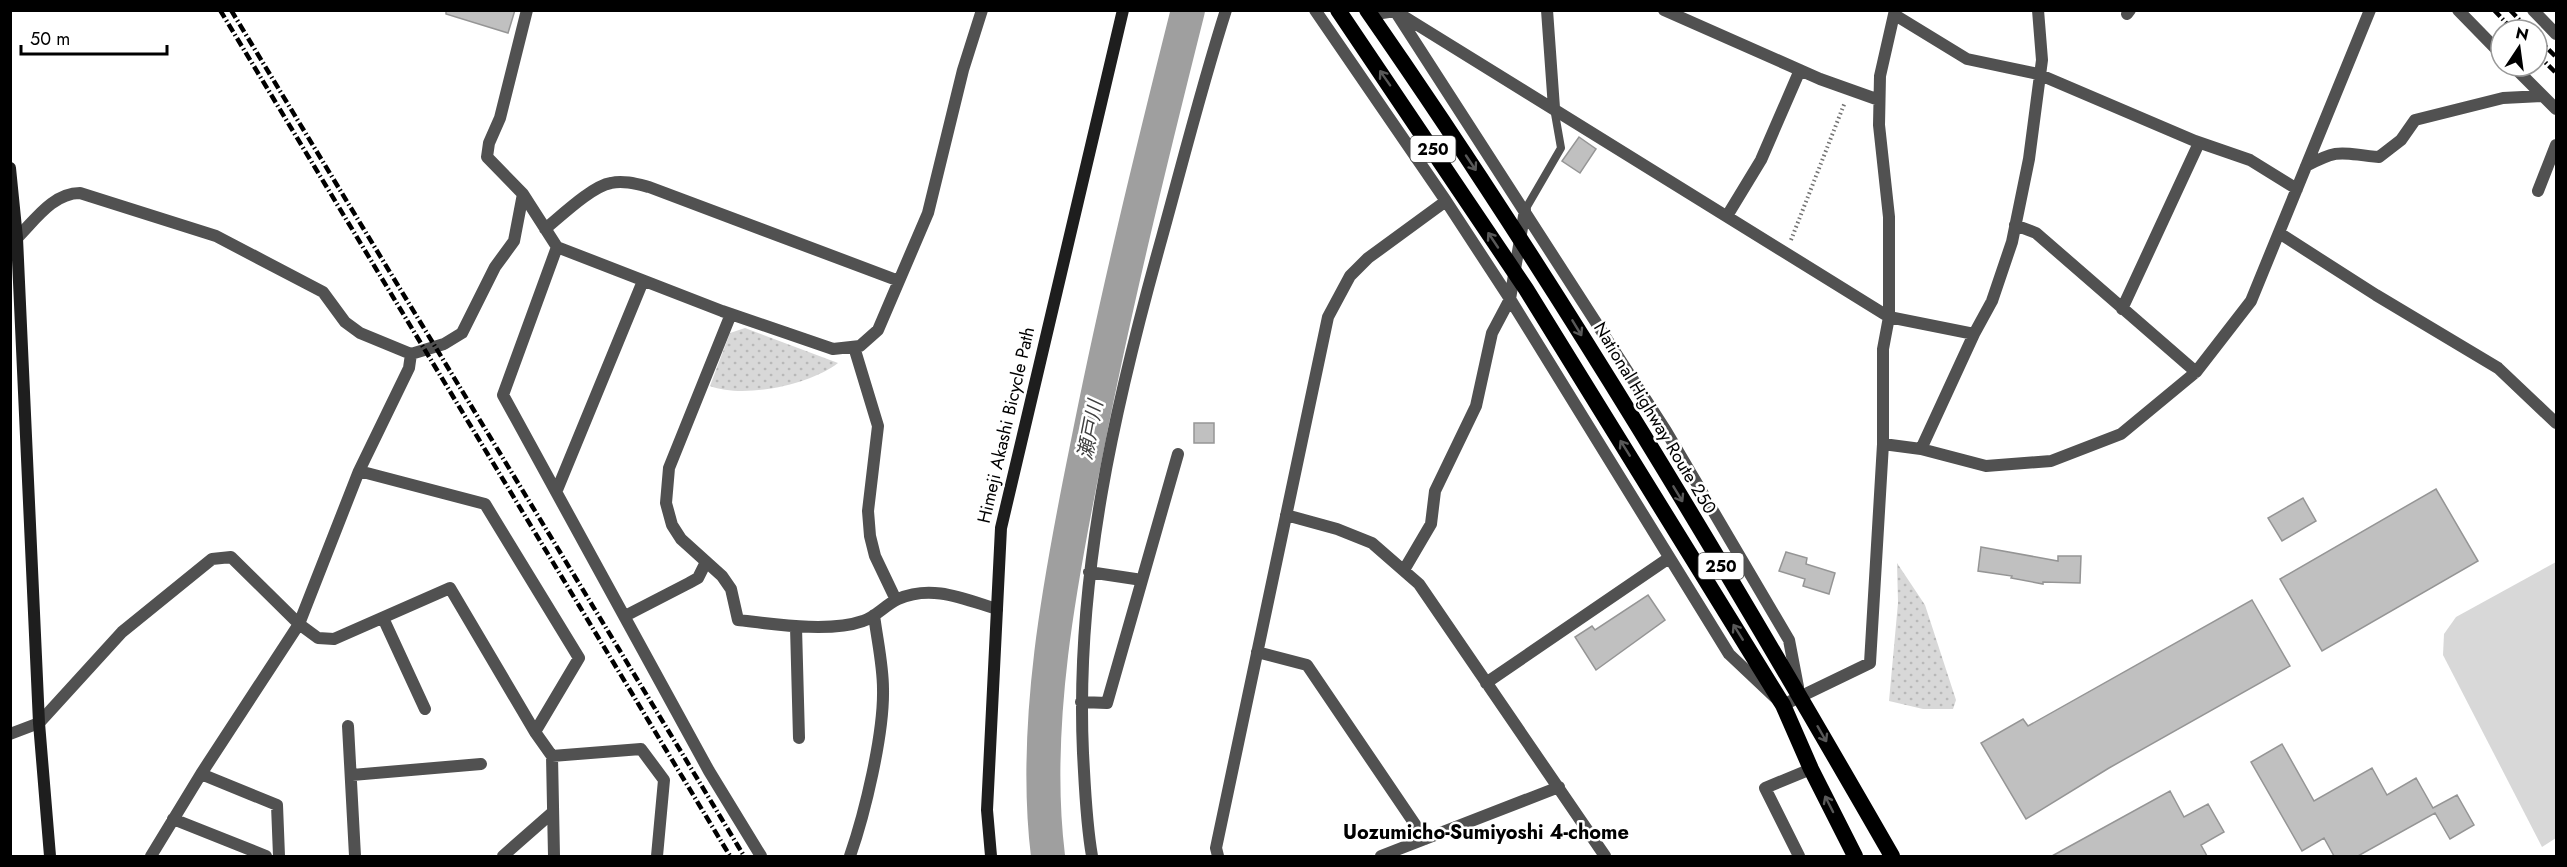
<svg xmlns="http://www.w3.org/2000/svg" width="2567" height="867" font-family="Jost,'Noto Sans JP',sans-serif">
  <defs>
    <pattern id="green-dots" width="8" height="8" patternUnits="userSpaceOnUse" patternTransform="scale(1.5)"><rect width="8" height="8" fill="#d8d8d8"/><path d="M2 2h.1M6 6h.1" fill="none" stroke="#b8b8b8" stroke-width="1.8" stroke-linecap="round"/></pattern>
  </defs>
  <rect width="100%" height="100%" fill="#fff"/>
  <path fill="url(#green-dots)" d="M745,328L838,363C810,385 744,399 710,386L730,333Z
    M1897,563L1925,605L1956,700L1953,709H1923L1889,701L1898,603Z"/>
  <path fill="#d8d8d8" d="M2556,562V838L2542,847L2443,655L2444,634L2456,617Z"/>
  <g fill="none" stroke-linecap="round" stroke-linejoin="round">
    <path stroke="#9f9f9f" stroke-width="34" d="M1048,856C1032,726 1060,580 1086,452C1115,304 1151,157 1188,10"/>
  </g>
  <path fill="#c0c0c0" stroke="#959595" stroke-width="1.5" d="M446,10H515L508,33L446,14Z
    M1579,137L1596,149L1580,173L1562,161Z
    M1194,423H1214V443H1194Z
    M2436,489L2478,561L2322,651L2280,579Z
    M2303,498L2316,521L2282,541L2268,518Z
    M1981,547L2058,561V556H2081L2080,583L2043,582V584L2011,578L2012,576L1978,571Z
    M1786,552L1807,558L1806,564L1835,573L1829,594L1803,586L1805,579L1779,571Z
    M1648,595L1665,620L1596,670L1575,637L1592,626L1595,630Z
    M2252,600L2290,666L2109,768L2026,819L1981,743L2023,719L2028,726Z
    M2282,744L2314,801L2372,768L2387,795L2416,778L2433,808L2457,795L2474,825L2450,839L2435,813L2358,856H2334L2324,838L2302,851L2251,762Z
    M2170,791L2184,817L2208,804L2224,832L2201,845L2207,856H2052Z"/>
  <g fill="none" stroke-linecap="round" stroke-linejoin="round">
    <path stroke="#737373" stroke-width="4" stroke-dasharray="1.5 3" stroke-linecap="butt" d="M1791,240L1845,102"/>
    <path stroke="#515151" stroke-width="8" d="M1525,210L1561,148L1554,108"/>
    <path stroke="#515151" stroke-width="12" d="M527,10L500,118L489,143L487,157L523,194L557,247L722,311L833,349L860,346L878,330L928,213L963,70L982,10
      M1315,10L1446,201L1510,299L1729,654L1783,705L1870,663L1883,444V349L1889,317V217L1879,125L1880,76L1895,10
      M1368,10L1382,13L1395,11L1889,317L1974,334L1992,301L2012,242L2029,159L2042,60L2038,10
      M1547,10L1554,108
      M1664,10L1820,79L1879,100
      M2458,10L2501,54
      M2533,10L2556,34
      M1397,14L1666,431L1789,640L1798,687
      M2127,14L2130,10
      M1895,15L1967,59L2038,74L2195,141L2250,160L2297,189
      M2513,66L2543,96
      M2306,166C2342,147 2341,154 2379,157L2401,140L2415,120L2503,98L2543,96L2556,109
      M2538,191L2556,145
      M1727,216L1761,160L1800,70
      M2015,225L2036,233L2196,372
      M545,229C561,216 592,186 611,183C623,180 637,184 649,187L899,281
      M2279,233L2376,295L2498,368L2556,423
      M10,235L17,238C35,220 53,193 80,193L216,236L323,292L345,322L360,333L411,354
      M557,247L503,395L709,771L761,856
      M2122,309L2199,143
      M731,314L669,468L666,503L672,525L681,539L722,576L731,589L738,620C773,624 829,633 863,621C876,617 885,605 898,599C932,584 964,599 997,609
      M854,347L878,426L868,511L870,536L875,556L896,600
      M1883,444L1921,449L1986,466L2051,461L2121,434L2196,372L2251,301L2370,10
      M1921,449L1974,334
      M359,471L485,504L579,658L535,732
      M557,490L643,281
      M1286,515L1337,529L1372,543L1419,584L1605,856
      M1404,570L1431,524L1435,491L1476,406L1492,333L1510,299L1525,210
      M1089,572L1142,580
      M625,616L689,583L698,578L706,562
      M383,618L425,709
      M796,627L799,738
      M1257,652L1307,665L1425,839
      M1486,683L1669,558
      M1081,702L1107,703L1178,454
      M39,723L122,632L212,559L231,557L299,624L318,638L334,639L450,588L535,732L552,756L554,856
      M348,726L355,856
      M552,756L641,749L664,780L657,856
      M201,774L277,805L279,856
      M352,775L481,764
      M173,819L266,856
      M151,856L201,774L299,624L359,471L409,368L411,354L444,344L462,333L495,267L514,241L523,194
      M503,856L553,812
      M850,856C865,813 884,734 883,689C883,665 877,639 874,615
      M1092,856C1086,822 1085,788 1083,753C1075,577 1115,405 1162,237C1183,161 1202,85 1226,10
      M1218,856L1216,848L1328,317L1350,276L1368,258L1446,201
      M1381,856L1559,787
      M1799,856L1765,788L1811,769"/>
    <path stroke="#515151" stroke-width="12" d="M10,734L39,723"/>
    <path stroke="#1e1e1e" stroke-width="12" d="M10,168L17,238L39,723L50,856
      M991,856L987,810L1001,528L1123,10"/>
    <path stroke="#000" stroke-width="16" d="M1338,10L1526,289L1783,705L1811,769L1855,856
      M1367,10C1557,283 1727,569 1892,856"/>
    <path stroke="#000" stroke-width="4.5" stroke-dasharray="9 3 1.5 3" stroke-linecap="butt" d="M220,10L730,856
      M231,10C402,293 574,574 744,856
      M2494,10L2513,30
      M2510,10L2529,30
      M2537,38L2556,57
      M2537,54L2556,73"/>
  </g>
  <defs><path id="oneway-shaft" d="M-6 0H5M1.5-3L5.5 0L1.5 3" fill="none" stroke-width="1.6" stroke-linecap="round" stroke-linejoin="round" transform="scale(1.5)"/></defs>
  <g stroke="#595959">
    <use href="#oneway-shaft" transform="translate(1385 78) rotate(-125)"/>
    <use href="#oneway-shaft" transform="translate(1471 163) rotate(56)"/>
    <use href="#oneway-shaft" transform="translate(1493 240) rotate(-124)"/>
    <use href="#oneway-shaft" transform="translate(1577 328) rotate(59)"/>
    <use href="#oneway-shaft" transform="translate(1625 448) rotate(-122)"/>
    <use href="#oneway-shaft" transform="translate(1678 494) rotate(59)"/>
    <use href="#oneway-shaft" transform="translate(1738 632) rotate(-122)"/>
    <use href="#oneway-shaft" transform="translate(1822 734) rotate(60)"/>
    <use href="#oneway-shaft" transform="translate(1829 804) rotate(-117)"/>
  </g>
  <g text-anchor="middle" stroke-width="5" stroke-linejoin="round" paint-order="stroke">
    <g fill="#fff" stroke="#4c4c4c" stroke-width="1.5">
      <rect x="1410.5" y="136" width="45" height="26" rx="4.5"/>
      <rect x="1698.5" y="553" width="45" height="26" rx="4.5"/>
    </g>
    <g font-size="16" font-weight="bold" fill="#000">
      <text x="1433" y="155">250</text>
      <text x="1721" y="572">250</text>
    </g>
    <g font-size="18" fill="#000" stroke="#fff">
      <text transform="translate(1655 418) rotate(59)" y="6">National Highway Route 250</text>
      <text transform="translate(1006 425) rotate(-77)" y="6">Himeji Akashi Bicycle Path</text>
    </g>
    <g font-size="20" font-style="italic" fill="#404040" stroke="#fff">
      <text transform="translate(1090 430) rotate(-79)" y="7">瀬戸川</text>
    </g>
    <g font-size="20" font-weight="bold" fill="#000" stroke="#fff">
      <text x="1486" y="839">Uozumicho-Sumiyoshi 4-chome</text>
    </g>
  </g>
  <rect width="2567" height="867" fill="none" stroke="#000000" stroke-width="24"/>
  <g transform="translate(2519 48) rotate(13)"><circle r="28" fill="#ffffff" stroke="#999999" stroke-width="1.5"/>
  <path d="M0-4.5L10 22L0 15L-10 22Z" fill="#000000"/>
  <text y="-9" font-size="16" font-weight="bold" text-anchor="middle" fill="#000000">N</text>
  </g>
  <path d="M21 45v9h146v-9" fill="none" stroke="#000000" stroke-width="3"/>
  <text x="30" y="45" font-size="18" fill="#000000" stroke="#ffffff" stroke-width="4.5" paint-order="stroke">50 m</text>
</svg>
